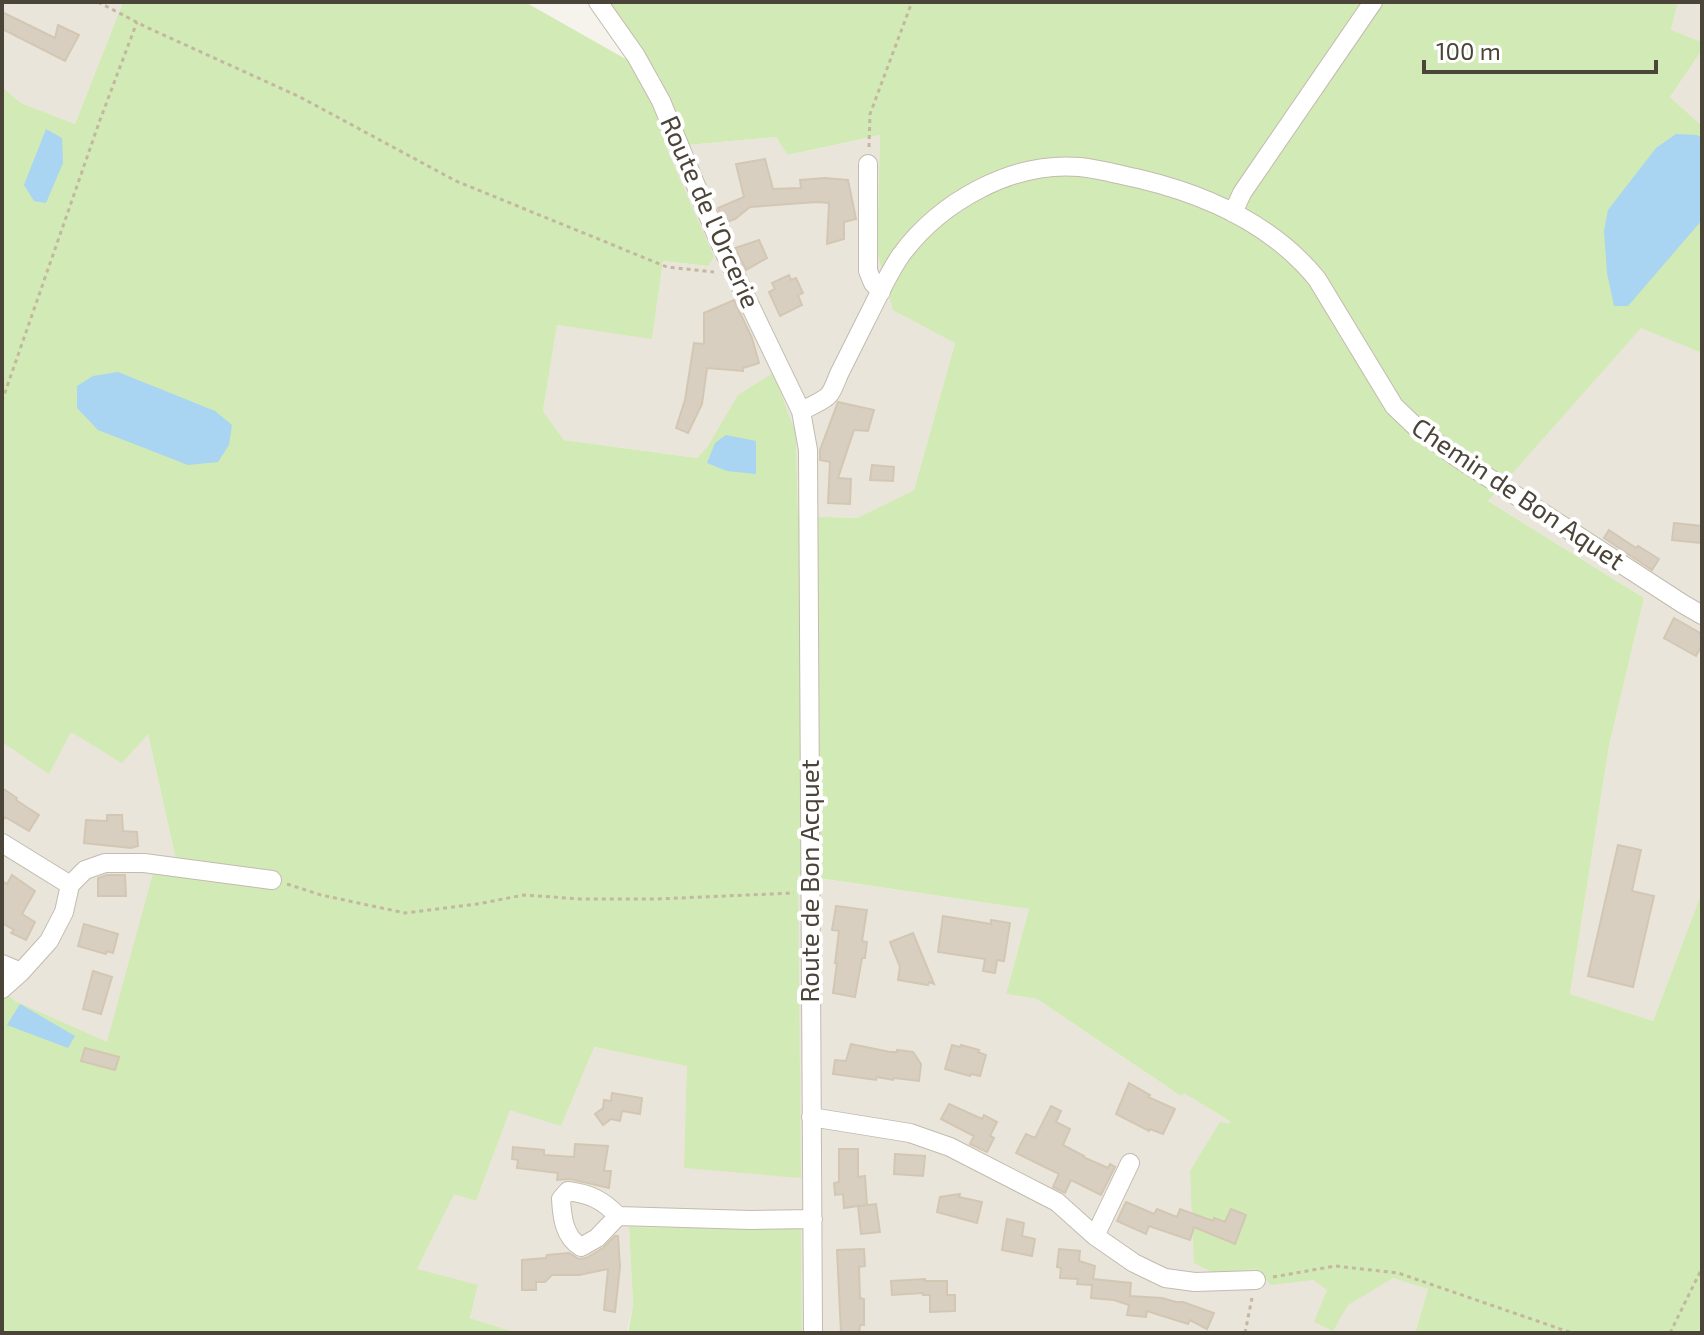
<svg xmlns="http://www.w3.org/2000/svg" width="1704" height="1335" font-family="'Exo 2',sans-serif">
  <rect width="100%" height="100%" fill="#f6f3ec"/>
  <path fill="#eae5da" d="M2,2H123L75,124L21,103L2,87Z
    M1678,2H1702V42L1671,30Z
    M1702,50V126L1670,97Z
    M880,135L877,251L955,343L914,490L857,518L798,516L796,434L708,446L697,458L564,440L543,411L557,325L652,338L663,261L708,266L665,147L776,137L789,155Z
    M1641,327L1702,353V594L1700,599L1702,601V892L1653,1021L1570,994L1609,746L1644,598L1488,501Z
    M71,731L148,734L176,860L153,873L108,1043L14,1001L2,989V742L49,773Z
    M797,875L1029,909L1006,994L1037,999L1181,1096L1184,1092L1230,1121L1335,1271L1398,1279L1428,1289L1415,1333H802L801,1229L629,1227L633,1306L627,1333H525L508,1330L470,1318L478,1286L416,1270L454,1193L476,1201L510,1109L561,1125L593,1047L687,1065L801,1177Z"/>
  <path fill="#d2eab5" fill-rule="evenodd" d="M123,2H525L661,79L600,2H1678L1671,30L1702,42V50L1670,97L1702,126V353L1641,328L1488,501L1644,598L1609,746L1570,994L1653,1021L1702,892V1333H1415L1428,1289L1393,1278L1348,1305L1333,1331L1314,1322L1327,1290L1313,1280L1271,1285L1255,1269L1214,1273L1194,1263L1190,1171L1220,1122L1229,1124L1230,1121L1184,1093L1181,1096L1037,999L1006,994L1029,909L798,875L801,1178L684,1168L687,1066L594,1047L561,1126L510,1110L476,1201L454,1194L417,1269L478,1285L470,1318L508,1330L525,1333H2V989L15,1001L107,1042L153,873L176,860L148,734L122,763L71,732L49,774L2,742V87L21,103L75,124ZM880,135L877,251L893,310L955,343L914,490L857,518L798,516L796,434L773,373L738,395L708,446L697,458L564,440L543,411L557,325L652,339L663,261L708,266L714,257L666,147L776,137L788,155Z
    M629,1227L801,1229L802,1333H628L633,1306Z"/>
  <path fill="#a9d4f2" d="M46,129L62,138L63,163L46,203L34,201L24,185Z
    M1676,134L1697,135L1702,138V220L1628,306H1614L1607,273L1604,231L1608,210L1656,148Z
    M118,372L215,411L232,425L229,445L218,462L188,465L98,430L77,408V386L93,376Z
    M726,435L756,441V474L727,471L707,463L715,443Z
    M20,1004L75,1036L68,1048L7,1025Z"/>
  <path fill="#d8cfc1" stroke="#d3c7b4" stroke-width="2" d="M2,12L55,38L58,25L79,35L65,61L2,29Z
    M765,159L773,189L801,188L800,180L825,178L848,180L856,219L844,222V239L827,244L829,203L817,202L750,207L735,219L724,223L718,208L744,197L736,164Z
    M759,240L767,258L746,270L735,248Z
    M789,275L791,280L796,278L803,293L798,295L802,305L780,316L769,292L775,289L772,283Z
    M734,300L752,338L759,363L743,368V371L707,368L702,404L688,433L676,428L685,400L694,343L704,344V313Z
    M838,402L874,410L868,431L854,430L838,478L851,479L850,504L828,503L830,462L820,460V450Z
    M872,465L894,467L893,481L870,480Z
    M1674,523L1702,526L1701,543L1672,540Z
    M1609,530L1636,548L1638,546L1659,559L1652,570L1604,538Z
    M1674,618L1702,634V645L1696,656L1664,638Z
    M2,788L17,798L16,800L39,815L29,831L5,817L2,822Z
    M107,815H122L123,831L137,832L138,846L131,848L84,843L86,820L107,821Z
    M1618,845L1641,850L1632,891L1654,896L1633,987L1588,976Z
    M12,875L35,891L22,914L35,922L26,940L11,933L14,930L2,923V881L7,884Z
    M107,875H125L126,896H98V878Z
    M836,906L867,910L862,941L867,942L865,958H862L855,997L833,993L837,963H835L839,931L832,930Z
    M943,916L991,924V920L1010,923L1004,961L997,960L995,973L983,971L985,959L938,952Z
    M84,924L118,934L113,953L107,951L106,954L78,946Z
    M913,933L934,984L929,982L928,985L898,980L900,967L890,942Z
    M93,971L112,977L101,1014L83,1009Z
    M851,1044L890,1052H897V1050L913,1052L921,1064L919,1081L894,1078L893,1080L877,1077L876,1080L833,1074L835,1060L846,1061Z
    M952,1045L960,1047L961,1045L979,1050L978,1052L986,1055L980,1076L971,1074L970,1076L945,1069Z
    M85,1048L119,1057L115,1070L81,1061Z
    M1129,1083L1150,1095L1148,1097L1175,1109L1163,1134L1150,1129L1149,1131L1116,1114Z
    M612,1093L642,1098L640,1114L622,1111L620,1121L611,1119L603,1125L595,1114L603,1108L604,1100L611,1101Z
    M949,1104L982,1119L984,1115L997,1122L990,1136L994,1138L987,1152L970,1144L974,1136L941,1119Z
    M1051,1106L1061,1111L1056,1122L1070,1129L1063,1145L1084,1156L1083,1157L1108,1168L1110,1164L1115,1167L1101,1195L1071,1180L1065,1193L1053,1187L1059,1174L1016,1153L1026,1134L1035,1138Z
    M575,1144L608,1146L604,1171H611L609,1188L570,1179L557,1180L558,1173L517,1168L518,1160L512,1159L513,1147L544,1150V1155L574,1157Z
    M839,1149H858V1177L865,1176L867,1205L859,1206L876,1204L880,1232L861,1234L858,1206L844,1208L843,1194L835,1195L834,1183L839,1182Z
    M895,1154L925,1156L923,1176L894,1174Z
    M960,1194L959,1197L982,1202L977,1223L937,1212L940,1197Z
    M1126,1202L1154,1214L1157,1209L1177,1217L1180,1209L1213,1221L1214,1218L1225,1222L1231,1209L1246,1215L1235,1244L1194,1227L1190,1240L1149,1226L1146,1234L1117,1221Z
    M1007,1219L1024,1223L1022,1236L1035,1239L1032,1256L1002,1250Z
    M615,1236H618L620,1267L615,1312L604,1310L608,1269L579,1275H552L545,1282H536V1290H522V1260L546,1258L547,1255L569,1253L579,1259L586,1258L603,1248Z
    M864,1249L865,1266L859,1267L860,1298L864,1299V1325H860L859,1333H841L837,1250Z
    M1059,1249L1080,1251L1079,1261L1095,1266L1093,1279L1131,1283L1130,1296L1162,1298L1176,1302H1183L1214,1313L1207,1329L1190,1320L1188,1324L1147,1311L1146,1317L1127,1315L1129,1305L1114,1300L1091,1298L1092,1285L1077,1284L1078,1279L1060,1278L1061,1268L1057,1267Z
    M925,1279V1281H947V1295H955V1311L930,1312V1295H923V1293L892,1295L891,1281Z"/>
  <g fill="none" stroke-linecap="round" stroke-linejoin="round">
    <g stroke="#c2bbae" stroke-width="20">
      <path id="minor" d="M598,2L636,56L661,101L718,239L801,411L808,450L813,1333
        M868,164V271L873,283L881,292
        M1233,213L1242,193L1373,2
        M801,411C809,407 821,402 828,396C833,391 836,381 839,374C848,356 857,338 866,320C877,299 887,275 901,255C940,202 1012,161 1080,167C1100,169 1120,175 1140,179C1207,195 1273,225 1317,279L1394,406L1418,429L1455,456L1683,604L1702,615
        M2,843L70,885
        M2,964L21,972
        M2,989L21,972L49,941L64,912L70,885L85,870L105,863H144L272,880
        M811,1117L910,1133L950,1147L1057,1202L1095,1236L1134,1263L1165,1278L1195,1282L1256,1280
        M618,1216L597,1238L581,1247C564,1237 562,1217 561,1199L568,1191C590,1194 603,1200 618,1216L751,1220L813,1219
        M1095,1236L1130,1163"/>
    </g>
    <path stroke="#c4b79f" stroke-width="3" stroke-dasharray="4 4" stroke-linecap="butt" d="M98,2L146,27L300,97L456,181L667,267L714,272
      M869,147L870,114L912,2
      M2,401L100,120L137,22
      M287,884L321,895L405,913L477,904L524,895L581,899H656L794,893
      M1273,1277L1335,1266L1398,1273L1572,1333
      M1245,1333L1252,1298
      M1670,1333L1702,1268"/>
    <use href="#minor" stroke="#fff" stroke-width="18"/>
  </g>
  <g text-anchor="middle" stroke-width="8" stroke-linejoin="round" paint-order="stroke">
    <g font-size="26" fill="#4b4439" stroke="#fff">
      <text transform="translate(710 212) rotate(66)" y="9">Route de l'Orcerie</text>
      <text transform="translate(1518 494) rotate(34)" y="9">Chemin de Bon Aquet</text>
      <text transform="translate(810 881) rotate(-90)" y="9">Route de Bon Acquet</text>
    </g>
  </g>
  <rect width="1704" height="1335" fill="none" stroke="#4b4439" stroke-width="8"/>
  <path d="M1424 60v12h232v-12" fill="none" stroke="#4b4439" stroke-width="4"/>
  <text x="1436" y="60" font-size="24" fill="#4b4439" stroke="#ffffff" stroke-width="6" paint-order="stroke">100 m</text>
</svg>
